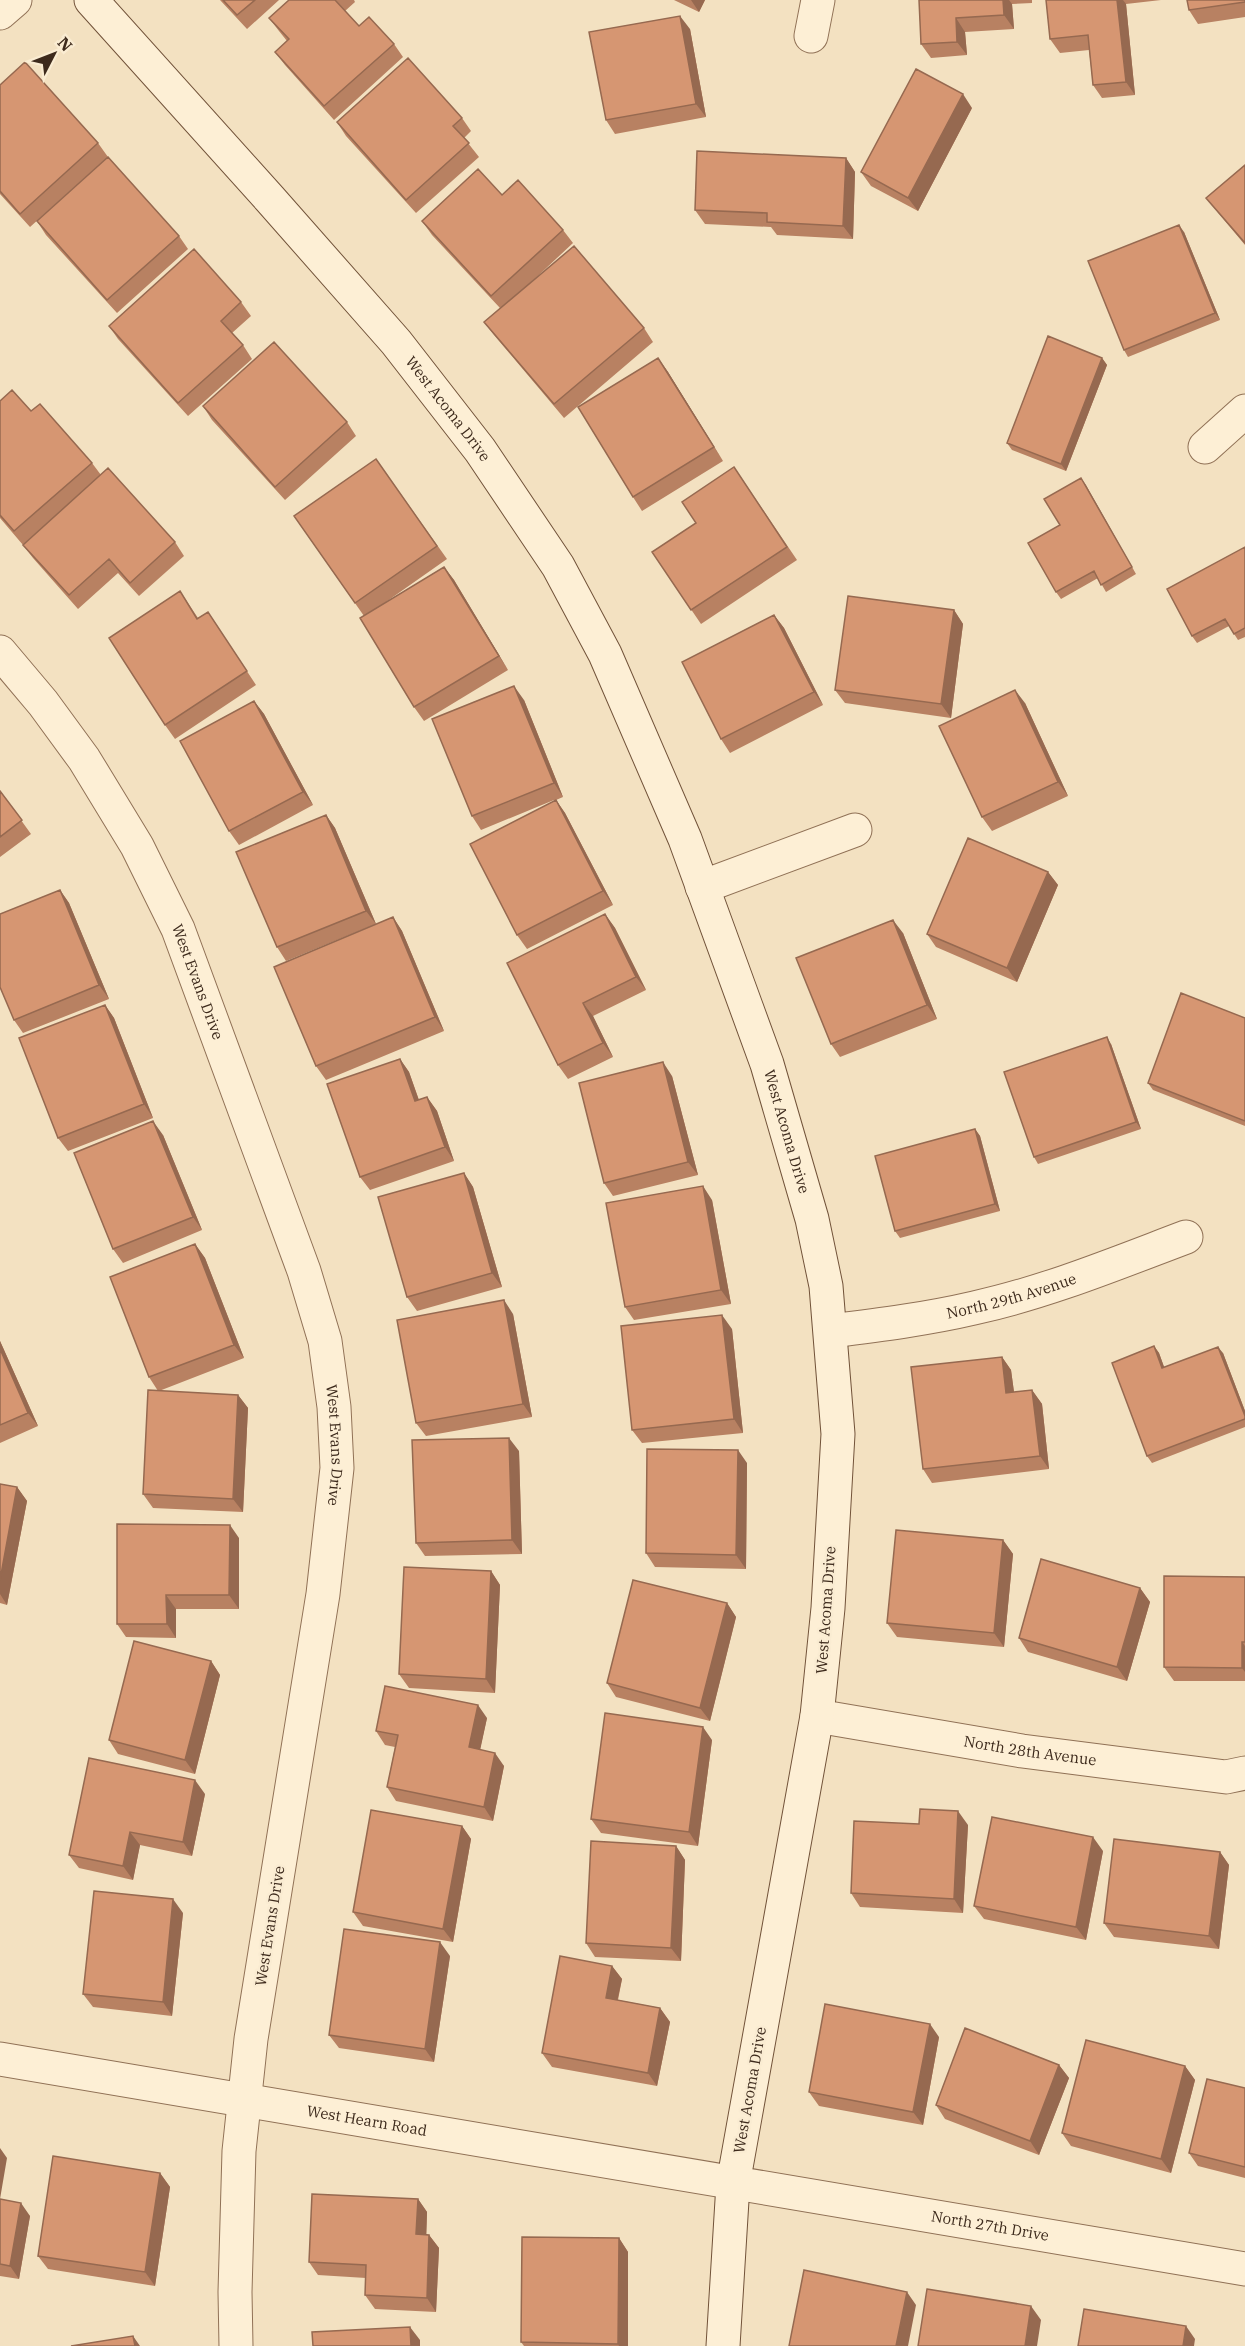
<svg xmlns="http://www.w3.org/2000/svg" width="1245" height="2346" font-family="'IBM Plex Serif',serif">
  <rect width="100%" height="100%" fill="#f3e1c1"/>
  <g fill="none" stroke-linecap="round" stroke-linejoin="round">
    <g stroke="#907156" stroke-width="35">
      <g id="street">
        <path d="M0,13L15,0"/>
        <path d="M811,36L818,0"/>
        <path d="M1205,447L1245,411"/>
        <path id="s1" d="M0,652L43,703L84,759L137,846L178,929L304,1271L325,1341L334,1407L337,1468L323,1594L251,2039L239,2151L235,2292L236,2346"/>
        <path d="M702,887L855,830"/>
        <path id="s2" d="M831,1331C879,1325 927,1319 974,1308C1047,1292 1117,1263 1186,1237"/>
        <path id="s3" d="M817,1716L1022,1751L1226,1777L1245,1773"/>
        <path id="s4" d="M0,2059L1245,2269"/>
      </g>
    </g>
    <g stroke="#715239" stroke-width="35">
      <g id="secondary">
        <path id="s5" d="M91,0L270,199L396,342L480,450L558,566L605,654L685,839L767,1064L812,1219L826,1286L838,1434L828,1608L817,1716L733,2184L723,2346"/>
      </g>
    </g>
    <use href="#street" stroke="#fdefd5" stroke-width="33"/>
    <use href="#secondary" stroke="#fdefd5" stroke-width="33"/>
  </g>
  <path fill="#b88162" d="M220,0H279L247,29Z
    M289,0H354L355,2L345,11L359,26L394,44L403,57L334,120L285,65L275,52L287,41L279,31L269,18Z
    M674,0H705L699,12Z
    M919,0H1032V3L1012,4L1014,29L965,32L967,55L931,58L921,44Z
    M1046,0H1161L1126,4L1135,95L1102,98L1093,85L1089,50L1060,53L1050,39Z
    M1245,0V17L1198,24L1189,10Z
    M690,29L706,117L615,134L606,120Z
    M0,85L98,143L108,157L30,227L0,194Z
    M972,108L918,211L871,186L861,172Z
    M462,118L471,131L464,138L479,157L416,213L346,136L337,122Z
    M846,158L855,172L853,239L777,235L771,227L705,224L695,210Z
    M1245,165V245L1206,198Z
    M502,195L563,230L573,243L526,287L644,328L653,342L564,418L494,335L484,322L500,308L432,235L422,221Z
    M37,221L179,236L188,249L117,313L46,235Z
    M1184,232L1220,320L1128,357L1124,350Z
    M241,302L251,316L232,333L243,345L252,359L188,416L118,339L109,326Z
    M658,358L668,372L723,461L642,511L633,497Z
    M1102,358L1107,365L1066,471L1012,450L1007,443Z
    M0,401L31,411L92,463L101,475L175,542L184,556L139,596L118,573L78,609L33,558L23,545L0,518Z
    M203,406L347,422L356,436L285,500L212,420Z
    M376,459L447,559L383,604L444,567L454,580L508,670L424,721L414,707L364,616L294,516Z
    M734,467L797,560L701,624L652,552L696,523Z
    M1081,478L1136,574L1106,592L1098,578L1061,599L1056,592L1060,525Z
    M1245,547V637L1238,640L1229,626L1197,643L1192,636Z
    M180,591L198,618L208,612L256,685L175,739L165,725Z
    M954,610L963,624L951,718L845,703L835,690Z
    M774,615L784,628L823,705L730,753L721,739Z
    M524,700L563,797L556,800L565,813L613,905L527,949L517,935L554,800L481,830L472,816Z
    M254,701L264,714L313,805L239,845L229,831Z
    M1025,703L1068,796L992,831L982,817Z
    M0,791L31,834L0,857Z
    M326,815L335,828L376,924L286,961L277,947Z
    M1048,872L1058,885L1017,982L936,947L927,934Z
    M60,890L69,903L109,999L23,1033L14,1020Z
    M605,914L615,928L646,990L593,1016L613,1057L568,1079L558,1065Z
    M393,917L402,931L444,1031L326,1080L316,1066Z
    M903,933L937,1019L840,1057L831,1044Z
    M105,1005L114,1018L153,1118L68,1151L58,1138Z
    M1245,1018V1126L1153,1090L1148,1083Z
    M1111,1044L1141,1129L1038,1164L1034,1157Z
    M400,1059L409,1072L419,1100L427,1097L437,1111L454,1161L370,1190L360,1177Z
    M672,1076L698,1175L613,1196L604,1183Z
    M975,1129L980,1136L1000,1211L900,1238L895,1231Z
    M163,1135L202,1230L123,1263L113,1249Z
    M464,1173L473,1187L502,1287L417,1311L407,1297Z
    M712,1200L731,1304L634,1320L625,1307Z
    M195,1244L205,1258L244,1358L159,1391L238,1395L248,1408L243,1512L153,1508L143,1494L158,1391L149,1377Z
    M513,1314L532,1417L426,1436L416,1423Z
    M732,1329L743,1433L642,1443L632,1430Z
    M0,1341L38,1426L0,1443Z
    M1154,1346L1159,1353L1164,1367L1223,1353L1245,1411V1427L1152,1463L1147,1456Z
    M1002,1357L1011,1370L1014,1392L1032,1390L1042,1404L1049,1469L932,1483L923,1469Z
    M519,1451L522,1554L425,1556L416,1543Z
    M747,1463L746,1569L655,1567L646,1553Z
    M0,1484L17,1487L27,1501L7,1605L0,1603Z
    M239,1538V1609H176V1638L126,1637L117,1624Z
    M1003,1540L1013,1554L1004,1647L897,1637L887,1623Z
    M491,1571L500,1585L495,1693L409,1688L399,1674Z
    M1245,1577V1681H1174L1164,1667Z
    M1140,1588L1150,1602L1127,1681L1028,1652L1019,1638Z
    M727,1603L736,1617L710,1721L616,1697L607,1683Z
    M211,1661L220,1675L195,1774L118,1754L109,1740Z
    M487,1718L480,1749L504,1766L493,1821L396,1801L387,1787L395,1747L385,1745L376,1731Z
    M712,1740L698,1846L601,1833L591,1819Z
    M205,1794L192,1856L140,1845L133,1880L79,1868L69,1855Z
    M919,1824L968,1825L963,1913L860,1907L851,1893Z
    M462,1826L471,1839L453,1942L363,1926L353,1912Z
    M676,1846L685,1860L681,1961L595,1957L586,1943Z
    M1103,1851L1086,1940L984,1919L974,1906Z
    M1220,1852L1229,1865L1219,1949L1114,1937L1104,1923Z
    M183,1913L172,2016L93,2007L83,1994Z
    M450,1956L434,2062L339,2048L329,2035Z
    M612,1966L622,1979L618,2000L660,2008L670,2022L657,2086L552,2067L542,2053Z
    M939,2037L923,2125L819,2106L809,2092Z
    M1059,2065L1069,2078L1039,2155L945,2119L936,2105Z
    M1185,2066L1195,2080L1171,2173L1071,2146L1062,2133Z
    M1245,2088V2178L1198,2166L1189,2153Z
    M160,2173L170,2187L155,2286L48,2269L38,2256Z
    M0,2199L30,2216L19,2279L0,2276Z
    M418,2199L427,2212L426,2235H429L439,2248L436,2312L375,2309L365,2295L366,2278L318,2275L309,2262Z
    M619,2238L628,2252V2346H524L521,2342Z"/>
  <path fill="#966950" d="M691,0H705L699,12Z
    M1003,0H1009L1012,4L1014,29L1004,15Z
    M1117,0H1123L1126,4L1135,95L1126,82Z
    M680,16L690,29L706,117L696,104Z
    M956,18L965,32L967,55L957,42Z
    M963,94L972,108L918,211L908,198Z
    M846,158L855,172L853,239L843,226Z
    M1179,225L1184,232L1220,320L1215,313Z
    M658,358L668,372L723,461L714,447Z
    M1102,358L1107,365L1066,471L1061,464Z
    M1081,478L1086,485L1136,574L1132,567Z
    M444,567L454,580L508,670L499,656Z
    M954,610L963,624L951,718L941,704Z
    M774,615L784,628L823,705L814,692Z
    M514,686L524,700L563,797L554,783Z
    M1015,690L1025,703L1068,796L1058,782Z
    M254,701L264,714L313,805L303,792Z
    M556,800L565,813L613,905L603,891Z
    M326,815L335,828L376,924L366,911Z
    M1048,872L1058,885L1017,982L1007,968Z
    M60,890L69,903L109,999L99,985Z
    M605,914L615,928L646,990L636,977Z
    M393,917L402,931L444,1031L435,1017Z
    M893,920L903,933L937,1019L927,1005Z
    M583,1003L593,1016L613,1057L603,1043Z
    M105,1005L114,1018L153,1118L144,1104Z
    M1107,1037L1111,1044L1141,1129L1136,1122Z
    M400,1059L409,1072L424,1115L415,1101Z
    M663,1062L672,1076L698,1175L688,1162Z
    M427,1097L437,1111L454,1161L445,1147Z
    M153,1121L163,1135L202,1230L193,1217Z
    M975,1129L980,1136L1000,1211L995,1204Z
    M464,1173L473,1187L502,1287L492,1273Z
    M703,1186L712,1200L731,1304L721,1290Z
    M195,1244L205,1258L244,1358L234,1345Z
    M504,1300L513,1314L532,1417L523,1404Z
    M722,1315L732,1329L743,1433L734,1419Z
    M0,1341L38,1426L28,1413L0,1349Z
    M1154,1346L1159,1353L1167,1375L1162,1368Z
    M1218,1347L1223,1353L1245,1411V1416Z
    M1002,1357L1011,1370L1016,1407L1006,1393Z
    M1032,1390L1042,1404L1049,1469L1040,1456Z
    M238,1395L248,1408L243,1512L233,1499Z
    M509,1438L519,1451L522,1554L512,1540Z
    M738,1450L747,1463L746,1569L736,1555Z
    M17,1487L27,1501L7,1605L0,1594V1580Z
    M230,1525L239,1538V1609L229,1595Z
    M1003,1540L1013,1554L1004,1647L994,1633Z
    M491,1571L500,1585L495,1693L486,1679Z
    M1140,1588L1150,1602L1127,1681L1117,1667Z
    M166,1595L176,1609V1638L167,1624Z
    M727,1603L736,1617L710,1721L700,1708Z
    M1242,1642L1245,1646V1672L1242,1668Z
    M211,1661L220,1675L195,1774L185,1760Z
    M478,1705L487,1718L478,1760L469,1747Z
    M703,1727L712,1740L698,1846L689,1832Z
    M495,1753L504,1766L493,1821L484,1807Z
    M195,1780L205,1794L192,1856L183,1842Z
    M958,1811L968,1825L963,1913L954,1899Z
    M462,1826L471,1839L453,1942L443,1929Z
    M130,1832L140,1845L133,1880L123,1866Z
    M1093,1837L1103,1851L1086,1940L1076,1927Z
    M676,1846L685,1860L681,1961L671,1948Z
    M1220,1852L1229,1865L1219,1949L1209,1936Z
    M173,1899L183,1913L172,2016L163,2002Z
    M440,1942L450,1956L434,2062L425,2049Z
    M612,1966L622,1979L615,2011L606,1998Z
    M660,2008L670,2022L657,2086L648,2073Z
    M930,2024L939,2037L923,2125L913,2112Z
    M1059,2065L1069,2078L1039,2155L1030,2141Z
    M1185,2066L1195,2080L1171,2173L1161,2159Z
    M0,2148L7,2158L0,2199Z
    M160,2173L170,2187L155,2286L145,2272Z
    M418,2199L427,2212L426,2248L416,2234Z
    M21,2203L30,2216L19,2279L10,2266Z
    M429,2235L439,2248L436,2312L427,2298Z
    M619,2238L628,2252V2346H619L618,2344Z
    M907,2292L916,2305L908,2346H896Z
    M1031,2306L1041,2320L1037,2346H1025Z
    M1186,2326L1195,2339L1194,2346H1183Z
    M410,2327L420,2340V2346H411Z
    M133,2336L140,2346H135Z"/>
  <path fill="#d69672" stroke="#966950" stroke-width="1.5" d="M223,0H255L237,15Z
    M289,0H335L359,26L369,17L394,44L324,106L275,52L289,39L269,18Z
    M919,0H1003L1004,15L956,18L957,42L921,44Z
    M1046,0H1117L1126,82L1093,85L1088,35L1050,39Z
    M1187,0H1245V2L1189,10Z
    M680,16L696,104L606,120L589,32Z
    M408,58L462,118L453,126L469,143L406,200L337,122Z
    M25,62L98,143L20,214L0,191V85Z
    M916,69L963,94L908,198L861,172Z
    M697,151L846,158L843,226L767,222V213L695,210Z
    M108,157L179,236L107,300L37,221Z
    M1245,165V243L1206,198Z
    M478,169L502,195L518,180L563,230L491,296L422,221Z
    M1179,225L1215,313L1124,350L1088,261Z
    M574,246L644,328L554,404L484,322Z
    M194,249L241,302L221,321L243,345L178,403L109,326Z
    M1048,336L1102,358L1061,464L1007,443Z
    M274,342L347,422L275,487L203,406Z
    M658,358L714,447L633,497L578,407Z
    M12,390L31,411L40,404L92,463L14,531L0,515V401Z
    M376,459L437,546L355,603L294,516Z
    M734,467L787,547L691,610L652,552L696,523L682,502Z
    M108,468L175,542L130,583L109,559L69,595L23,545Z
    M1081,478L1132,567L1101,585L1094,571L1056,592L1028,543L1060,525L1044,499Z
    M1245,547V628L1234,634L1225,619L1192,636L1167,589Z
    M444,567L499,656L414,707L360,618Z
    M180,591L197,619L208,612L247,671L165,725L109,638Z
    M848,596L954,610L941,704L835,690Z
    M774,615L814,692L721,739L682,662Z
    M514,686L554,783L472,816L432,719Z
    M1015,690L1058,782L982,817L939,726Z
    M254,701L303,792L229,831L180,741Z
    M0,791L22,820L0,837Z
    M556,800L603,891L517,935L470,844Z
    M326,815L366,911L277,947L236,852Z
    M968,838L1048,872L1007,968L927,934Z
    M60,890L99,985L14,1020L0,987V914Z
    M605,914L636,977L583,1003L603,1043L558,1065L507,963Z
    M393,917L435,1017L316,1066L274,967Z
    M893,920L927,1005L831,1044L796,958Z
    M1181,993L1245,1018V1121L1148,1083Z
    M105,1005L144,1104L58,1138L19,1038Z
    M1107,1037L1136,1122L1034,1157L1004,1072Z
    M400,1059L415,1101L427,1097L445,1147L360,1177L327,1084Z
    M663,1062L688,1162L604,1183L579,1083Z
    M153,1121L193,1217L113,1249L74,1153Z
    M975,1129L995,1204L895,1231L875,1156Z
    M464,1173L492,1273L407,1297L378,1197Z
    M703,1186L721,1290L625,1307L606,1203Z
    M195,1244L234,1345L149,1377L110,1277Z
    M504,1300L523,1404L416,1423L397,1320Z
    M722,1315L734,1419L632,1430L621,1326Z
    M1154,1346L1162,1368L1218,1347L1245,1416V1419L1147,1456L1112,1363Z
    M0,1349L28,1413L0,1425Z
    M1002,1357L1006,1393L1032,1390L1040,1456L923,1469L911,1367Z
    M148,1390L238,1395L233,1499L143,1494Z
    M509,1438L512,1540L416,1543L412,1440Z
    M647,1449L738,1450L736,1555L646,1553Z
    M0,1484L17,1487L0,1580Z
    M117,1524L230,1525L229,1595H166L167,1624H117Z
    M896,1530L1003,1540L994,1633L887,1623Z
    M1041,1559L1140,1588L1117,1667L1019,1638Z
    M404,1567L491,1571L486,1679L399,1674Z
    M1164,1576L1245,1577V1642H1242V1668L1164,1667Z
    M633,1580L727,1603L700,1708L607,1683Z
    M134,1641L211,1661L185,1760L109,1740Z
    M385,1686L478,1705L469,1747L495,1753L484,1807L387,1787L398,1735L376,1731Z
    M605,1713L703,1727L689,1832L591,1819Z
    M89,1758L195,1780L183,1842L130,1832L123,1866L69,1855Z
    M920,1809L958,1811L954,1899L851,1893L854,1821L919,1824Z
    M371,1810L462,1826L443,1929L353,1912Z
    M992,1817L1093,1837L1076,1927L974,1906Z
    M1114,1839L1220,1852L1209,1936L1104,1923Z
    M591,1841L676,1846L671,1948L586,1943Z
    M94,1891L173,1899L163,2002L83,1994Z
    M344,1929L440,1942L425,2049L329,2035Z
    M560,1956L612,1966L606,1998L660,2008L648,2073L542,2053Z
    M825,2004L930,2024L913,2112L809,2092Z
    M965,2028L1059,2065L1030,2141L936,2105Z
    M1086,2040L1185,2066L1161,2159L1062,2133Z
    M1207,2079L1245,2088V2167L1189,2153Z
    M53,2156L160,2173L145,2272L38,2256Z
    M312,2194L418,2199L416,2234L429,2235L427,2298L365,2295L366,2265L309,2262Z
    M0,2199L21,2203L10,2266L0,2264Z
    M522,2237L619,2238L618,2344L521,2342Z
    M804,2270L907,2292L896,2346H789Z
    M927,2289L1031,2306L1025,2346H918Z
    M1084,2309L1186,2326L1183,2346H1078Z
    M410,2327L411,2346H313L312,2332Z
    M133,2336L135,2346H71Z"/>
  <g text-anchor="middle" stroke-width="5" stroke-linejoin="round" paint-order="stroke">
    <g font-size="15" fill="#3d2a1c" stroke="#faecd2">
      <text dy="5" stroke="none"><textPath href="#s5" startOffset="543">West Acoma Drive</textPath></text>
      <text dy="5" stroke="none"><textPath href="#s1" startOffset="387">West Evans Drive</textPath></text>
      <text dy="5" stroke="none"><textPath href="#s5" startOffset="1346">West Acoma Drive</textPath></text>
      <text dy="5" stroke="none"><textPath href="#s2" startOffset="184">North 29th Avenue</textPath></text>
      <text dy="5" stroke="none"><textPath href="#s1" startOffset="873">West Evans Drive</textPath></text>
      <text transform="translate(826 1610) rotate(-86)" y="5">West Acoma Drive</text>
      <text dy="5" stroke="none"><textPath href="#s3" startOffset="216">North 28th Avenue</textPath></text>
      <text transform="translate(270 1926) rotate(-81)" y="5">West Evans Drive</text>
      <text transform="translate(750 2090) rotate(-80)" y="5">West Acoma Drive</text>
      <text dy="5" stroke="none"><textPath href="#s4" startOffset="372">West Hearn Road</textPath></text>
      <text dy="5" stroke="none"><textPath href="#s4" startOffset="1004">North 27th Drive</textPath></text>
    </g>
  </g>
  <g transform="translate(54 54) rotate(48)" stroke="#faecd2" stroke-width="4.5" paint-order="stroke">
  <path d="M0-4.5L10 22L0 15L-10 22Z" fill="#3d2a1c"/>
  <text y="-9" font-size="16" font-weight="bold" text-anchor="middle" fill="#3d2a1c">N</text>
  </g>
</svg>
